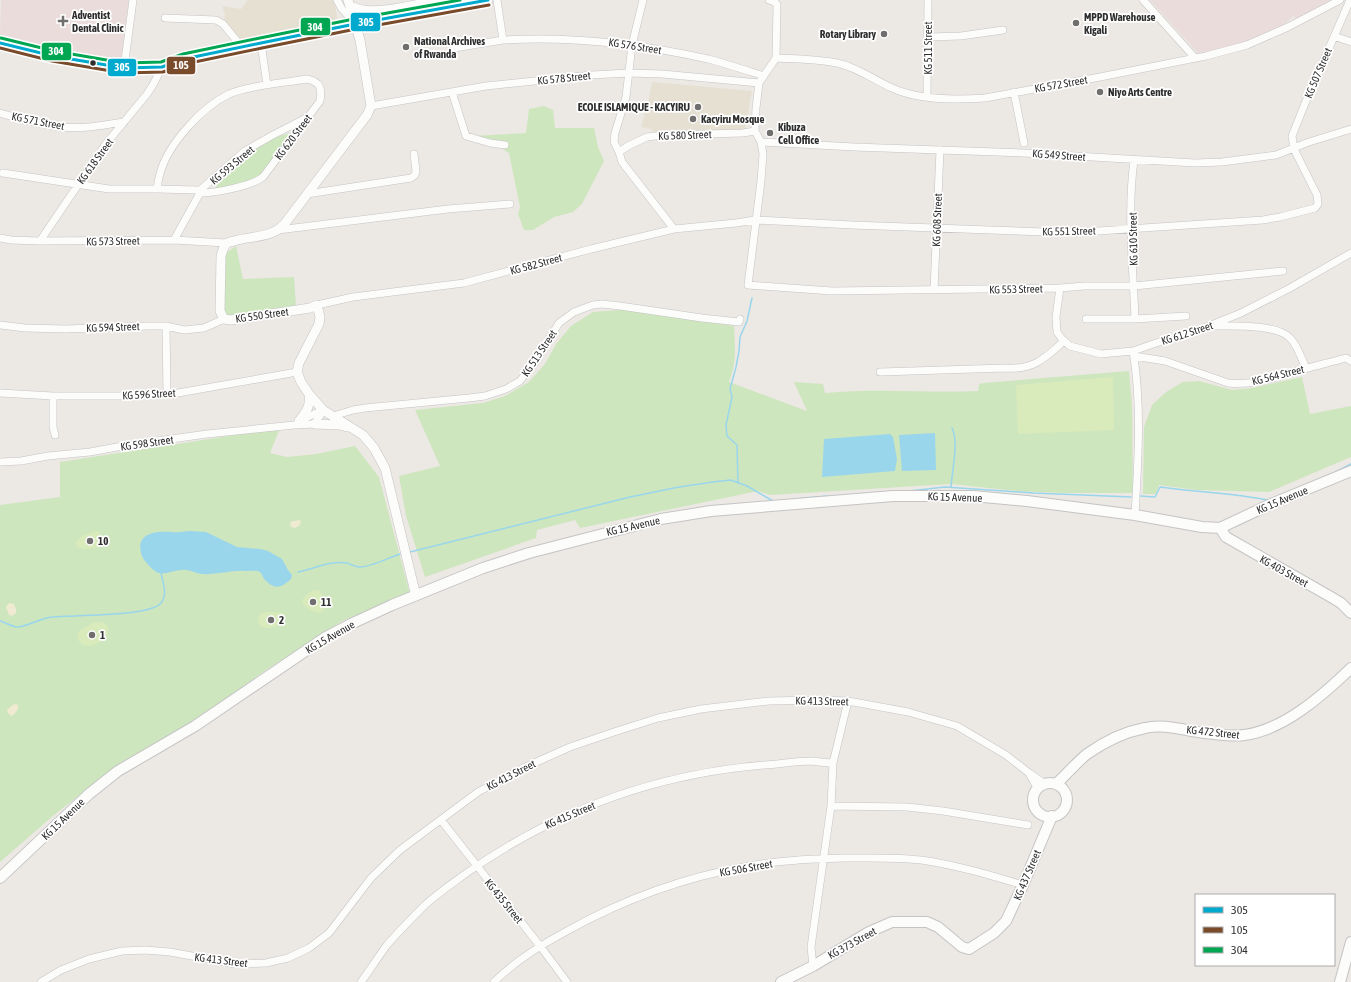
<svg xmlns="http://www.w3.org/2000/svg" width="1351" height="982" font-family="'Asap Condensed',sans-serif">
  <rect width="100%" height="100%" fill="#ece8e4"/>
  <path fill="#e6e0d3" d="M248,0H334L338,23L254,44L243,46L224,21L225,15L222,6L241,9Z
    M652,82L752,91L745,130H661V133H655L651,129L641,127L649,98Z"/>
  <path fill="#e9dcdb" d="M1,0H129L121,64L61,55L0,40Z
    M1150,0H1340L1298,19L1293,16L1282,27L1246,46L1198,53Z"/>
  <path fill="#cee6be" d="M544,106L553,110L555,128H594L598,147L604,161L582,204L573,212L554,217L533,230H524L518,214L520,207L509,153L494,144L472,136L526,133L529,109Z
    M298,131L257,182L213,191C225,173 253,146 274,138C281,135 290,133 298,131Z
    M236,246L243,279L294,277L296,306L225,322L219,315L221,257Z
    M631,309L734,326C735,348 737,361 729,382L807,411L794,382L823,384L825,393C876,388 927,393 978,391L979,384L984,383L1129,371L1132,405L1133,493H1064L1016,491L951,484L770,495L758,491L580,528L575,520L537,530L536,538L425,577L406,516L399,476L440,466L415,410L483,403L505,396L529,382L545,364L556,344L571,326L593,312Z
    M1302,377L1310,414L1351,406V457L1269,492L1197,490L1159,485L1156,494H1143L1144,427L1152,405L1166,392L1183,382L1199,381L1232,390L1252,388Z
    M280,428L270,453L287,457L316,454L355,446L379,477L410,594L342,621L263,672L191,724L122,762L54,815L0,862V505L60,497V462Z"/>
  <path fill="#f0ead3" d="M299,520L301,521L300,525L295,528L291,527L290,522Z
    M9,603L14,604L16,609V613L12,616L9,615L6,607Z
    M14,704L18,705C19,709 15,715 11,716L8,713L7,710Z"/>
  <path fill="#d9eabb" d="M1113,377L1114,430L1018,434L1016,385Z
    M97,531L100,533L103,540L100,547L84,549L77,547L76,542L82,536Z
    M316,590L320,591L324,600V610L319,613C314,613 308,608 304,605L302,601C305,595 310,591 316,590Z
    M265,612L283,613L285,619C279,627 267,632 258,624L259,615Z
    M95,622L105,623L108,628V633C101,643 83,654 77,637L79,631Z"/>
  <path fill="#99d6ec" d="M935,433L936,470L902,471L899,435Z
    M890,434L893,437L897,459L895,471L822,477L824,439Z
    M190,531L206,532L237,547L260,549L268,551L282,559L288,570L292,575L291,579C281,588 275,590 265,580C263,578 262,574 260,572C257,570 249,571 245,571C231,570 217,575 203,574C194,574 191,569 182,570C176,570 163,575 159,573C154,572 143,560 142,556C134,533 155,531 172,532C178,533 184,531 190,531Z"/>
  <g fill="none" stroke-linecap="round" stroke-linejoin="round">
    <path stroke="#99d6ec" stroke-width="1.5" d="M1334,473L1351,464
      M738,483L737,445L727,436L726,425L732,397L730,389L736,367L739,351L740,337L747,321L752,298
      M951,487C952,471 959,442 952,428
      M909,491L945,487L1034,493L1131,497
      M1140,496L1155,497L1160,487C1196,492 1233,493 1268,500
      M795,499L827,496
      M410,552L630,497L679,487L713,482L731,480L747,486L773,501
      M298,572C312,569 333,560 347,563C351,564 355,567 359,567C369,568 390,557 400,554
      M0,621C5,622 12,627 17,627C26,627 43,617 53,617C73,615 149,617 161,603C168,595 163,583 161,573"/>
    <g stroke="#c5c4c5" stroke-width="8">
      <path id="minor" d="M337,0L342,9L354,22
        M497,0L503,40C574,36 640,44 708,59C727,64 745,70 764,76
        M769,0L775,2L777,5L776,58L759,83L756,108L755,131L761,142L763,154L761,181L748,285L832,291L1060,288L1084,286H1134L1283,271
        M1143,0L1195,58
        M165,18L216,20L223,24L242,47
        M1334,36L1351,42
        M929,37L961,36L1003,30
        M261,43L267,85
        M454,48L503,40
        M776,58C796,59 817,59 837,63C857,67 874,80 892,88C918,100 957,100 985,98L1100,77L1206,56L1247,45L1288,27L1340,0
        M124,68L133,0
        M452,92L466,136L490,143L505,145
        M1014,92L1024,143
        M927,97L928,0
        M371,106L486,86L592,75L629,73L662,74L759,83
        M0,113C21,119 42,125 63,127C83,129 105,125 124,122
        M761,142L854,147L1024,153L1195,163L1222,162L1276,155L1309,142L1351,129
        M619,152L614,142L615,133L626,97L632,45L643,0
        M1134,160C1127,212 1133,266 1135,319
        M3,173L109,189H157
        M199,191L245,151L271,136L306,118
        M307,194L411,178L415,175L416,171L414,154
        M674,229L622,162L619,152L628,146L647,137L663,135L743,133L755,131
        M278,230L448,209L510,204
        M0,238L11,240L40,241L174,240L226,243
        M174,240L200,193L198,190L157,189C158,184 158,179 160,174C167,145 202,107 229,94C250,85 284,83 307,79C321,82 322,89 320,101L263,177C252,186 215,193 200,193
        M40,241L105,145L147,94L153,85L162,67
        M1060,288L1056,317L1057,332L1062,339L1070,346L1101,354L1133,351L1159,342L1194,332L1241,313L1290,288L1351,253
        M934,290L940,150
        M317,305L353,297L464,283L591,249L674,229L736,223L755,220L852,225L1044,232H1083L1263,220L1280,217L1315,208L1318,204L1317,195L1294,149L1292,136L1306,101L1350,0
        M1086,319H1135L1186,316
        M0,325L25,328L66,329L147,326H166L184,330L204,328L224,319
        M166,326L167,394
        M1215,326C1234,326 1277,324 1290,338C1298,346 1301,358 1306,368
        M1133,351C1142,405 1138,461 1135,515
        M1134,356L1165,361L1228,383C1254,386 1279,376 1304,369C1318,365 1332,362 1346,358L1351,361
        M880,372L1005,368C1034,370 1044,359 1064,341
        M0,393L53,396H119L178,393L297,372
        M53,396V427L55,435
        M333,416L353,410L365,408L469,398L485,396L506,389L520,381L536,360L559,323L574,312L593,305L602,304L620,306L702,318L739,322L740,319
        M299,421L323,410
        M0,462L21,461L48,456L90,452L128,445L207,434L294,425L314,424L320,416L323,410
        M1030,775L1038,789
        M831,806L907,807L943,811L1028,825
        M441,820L540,946L567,982
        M813,966L811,947L831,806L833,763L848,701
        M41,982L61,970L89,959L122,951L145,950L170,952L235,964L266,963L288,958L309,948L329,933L371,878L400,850L478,792L523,768L570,747L614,732L658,718L701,709L769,701L817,700L848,701L908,712L957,726L1006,755L1029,773L1045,784
        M361,982C370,970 378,957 387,945C399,931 412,918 425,905C438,893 453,883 468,872C557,810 655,774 764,765C780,764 796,761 812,761C819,762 826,763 833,763
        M494,982C515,961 539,946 565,932C622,900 684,877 749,866C780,860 813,859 845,858C870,858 896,857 921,860C956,865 989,875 1023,885"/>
    </g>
    <g stroke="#c5c4c5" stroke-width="10">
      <path id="tertiary" d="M348,0L360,40L371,106L367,115L286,222C273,239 253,235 234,241C231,242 228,242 226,244C223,248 222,252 221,256L220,311L224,319L231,320L310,308L317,305L320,317L319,324L299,363L297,372L301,382L309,394L323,410L363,435L374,448L385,468L416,596
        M353,7C370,17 418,4 438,0
        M0,43L53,56L124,68L162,67L184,59L261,43L355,24L488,0
        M299,421C306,412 311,406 309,394
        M314,424L340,425L347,427"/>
    </g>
    <g stroke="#c5c4c5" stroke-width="12">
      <path id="secondary" d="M1220,528L1226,537L1331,597L1341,603L1351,613
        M1033 800a17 17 0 1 1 34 0a17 17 0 1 1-34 0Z
        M1056,784C1067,774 1076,763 1087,754C1104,742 1124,732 1145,728C1165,723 1185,731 1205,733C1218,734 1231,737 1244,735C1284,730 1323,695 1351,668
        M0,878L89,794L118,771L195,726L326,637L353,623L392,605L483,568L529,553L661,519L711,511L893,496H973L1027,501L1135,515L1202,527L1220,528L1271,504L1351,471
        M781,982L813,966L869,932L892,922H927L938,927L962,947L969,949L994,933L1006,921L1023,885L1052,816
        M1340,982L1351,942"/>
    </g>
    <use href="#minor" stroke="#fcfcfb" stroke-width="7"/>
    <use href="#tertiary" stroke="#fcfcfb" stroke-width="9"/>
    <use href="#secondary" stroke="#fcfcfb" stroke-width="10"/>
    <g stroke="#fff" stroke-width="6">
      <path id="bus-1" d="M0,43L53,56L124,68L162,67L184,59L261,43L355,24L488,0"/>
    </g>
    <g stroke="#fff" stroke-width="6">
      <path id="bus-2" d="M0,48L52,61L123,73L163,72L185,64L262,48L356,29L489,5"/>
    </g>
    <g stroke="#fff" stroke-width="6">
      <path id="bus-3" d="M1,38L54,51L124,63L161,62L183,54L260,38L354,19L460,0"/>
    </g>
    <use href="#bus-1" stroke="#00a9ce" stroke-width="3"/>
    <use href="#bus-2" stroke="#7a4b2a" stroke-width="3"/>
    <use href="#bus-3" stroke="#00a651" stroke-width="3"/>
  </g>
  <g fill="#706f6e" stroke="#fff" stroke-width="1.5">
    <path d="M61 15h4v4h4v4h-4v4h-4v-4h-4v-4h4z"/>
    <circle cx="1076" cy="23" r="4"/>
    <circle cx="884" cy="34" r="4"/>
    <circle cx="406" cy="47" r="4"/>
    <circle cx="1100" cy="92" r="4"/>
    <circle cx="698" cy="107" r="4"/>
    <circle cx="693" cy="119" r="4"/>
    <circle cx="770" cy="133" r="4"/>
    <circle cx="90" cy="541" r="4"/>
    <circle cx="313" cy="602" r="4"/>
    <circle cx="271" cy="620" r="4"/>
    <circle cx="92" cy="635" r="4"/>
  </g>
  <circle fill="#2e2e2e" stroke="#fff" stroke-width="1.5" cx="93" cy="63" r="3.5"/>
  <g text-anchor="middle" stroke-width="3.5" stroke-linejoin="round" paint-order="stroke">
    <g font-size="11" font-weight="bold" fill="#2e2e2e" stroke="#fff" text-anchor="start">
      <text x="72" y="19">Adventist<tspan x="72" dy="13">Dental Clinic</tspan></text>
      <text x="1084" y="21">MPPD Warehouse<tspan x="1084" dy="13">Kigali</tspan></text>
      <text x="876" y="38" text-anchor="end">Rotary Library</text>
      <text x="414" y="45">National Archives<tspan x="414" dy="13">of Rwanda</tspan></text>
      <text x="1108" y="96">Niyo Arts Centre</text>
      <text x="690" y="111" text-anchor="end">ECOLE ISLAMIQUE - KACYIRU</text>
      <text x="701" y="123">Kacyiru Mosque</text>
      <text x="778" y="131">Kibuza<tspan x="778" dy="13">Cell Office</tspan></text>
      <text x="98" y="545">10</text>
      <text x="321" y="606">11</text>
      <text x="279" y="624">2</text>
      <text x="100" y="639">1</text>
    </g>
    <g font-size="11" fill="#2e2e2e" stroke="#fff">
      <text transform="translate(635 46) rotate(9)" y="4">KG 576 Street</text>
      <text transform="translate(928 48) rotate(-90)" y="4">KG 511 Street</text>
      <text transform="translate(1318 73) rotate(-67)" y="4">KG 507 Street</text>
      <text transform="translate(564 78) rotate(-6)" y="4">KG 578 Street</text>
      <text transform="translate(1061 84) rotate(-10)" y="4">KG 572 Street</text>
      <text transform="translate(38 121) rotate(11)" y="4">KG 571 Street</text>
      <text transform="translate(685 135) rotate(-2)" y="4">KG 580 Street</text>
      <text transform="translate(293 137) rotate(-53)" y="4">KG 620 Street</text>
      <text transform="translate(1059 155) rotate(4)" y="4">KG 549 Street</text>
      <text transform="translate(95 161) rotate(-54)" y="4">KG 618 Street</text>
      <text transform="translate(232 165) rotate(-40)" y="4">KG 593 Street</text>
      <text transform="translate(937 220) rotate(-88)" y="4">KG 608 Street</text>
      <text transform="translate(1069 231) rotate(-1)" y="4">KG 551 Street</text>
      <text transform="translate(1133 239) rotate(-91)" y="4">KG 610 Street</text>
      <text transform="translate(113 241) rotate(-1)" y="4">KG 573 Street</text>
      <text transform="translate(536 264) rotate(-15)" y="4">KG 582 Street</text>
      <text transform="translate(1016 289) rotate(-1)" y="4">KG 553 Street</text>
      <text transform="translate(262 315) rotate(-8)" y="4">KG 550 Street</text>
      <text transform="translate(113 327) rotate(-2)" y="4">KG 594 Street</text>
      <text transform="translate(1187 333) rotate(-18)" y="4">KG 612 Street</text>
      <text transform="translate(539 353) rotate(-56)" y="4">KG 513 Street</text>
      <text transform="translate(1278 375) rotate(-14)" y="4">KG 564 Street</text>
      <text transform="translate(149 394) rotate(-3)" y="4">KG 596 Street</text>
      <text transform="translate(147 443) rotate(-8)" y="4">KG 598 Street</text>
      <text transform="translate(955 497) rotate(2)" y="4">KG 15 Avenue</text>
      <text transform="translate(1282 500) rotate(-23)" y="4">KG 15 Avenue</text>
      <text transform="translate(633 526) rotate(-13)" y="4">KG 15 Avenue</text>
      <text transform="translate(1284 571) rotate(29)" y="4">KG 403 Street</text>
      <text transform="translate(330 637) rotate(-30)" y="4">KG 15 Avenue</text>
      <text transform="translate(822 701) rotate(1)" y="4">KG 413 Street</text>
      <text transform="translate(1213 732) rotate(6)" y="4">KG 472 Street</text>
      <text transform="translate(511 775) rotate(-27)" y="4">KG 413 Street</text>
      <text transform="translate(570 815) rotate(-23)" y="4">KG 415 Street</text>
      <text transform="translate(63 819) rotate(-44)" y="4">KG 15 Avenue</text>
      <text transform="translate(746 868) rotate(-10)" y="4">KG 506 Street</text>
      <text transform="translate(1027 875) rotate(-67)" y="4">KG 437 Street</text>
      <text transform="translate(504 901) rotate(51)" y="4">KG 435 Street</text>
      <text transform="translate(852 943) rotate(-29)" y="4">KG 373 Street</text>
      <text transform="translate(221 960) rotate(7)" y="4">KG 413 Street</text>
    </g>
  </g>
  <g stroke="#fff" stroke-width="1.5">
    <rect x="350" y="12" width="31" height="20" rx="4" fill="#00a9ce"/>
    <rect x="300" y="17" width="31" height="19" rx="4" fill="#00a651"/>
    <rect x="41" y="42" width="31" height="19" rx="4" fill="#00a651"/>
    <rect x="166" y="56" width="30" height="19" rx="4" fill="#7a4b2a"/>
    <rect x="107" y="58" width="30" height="19" rx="4" fill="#00a9ce"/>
  </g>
  <g font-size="11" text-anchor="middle" font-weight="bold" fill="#fff">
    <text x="366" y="26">305</text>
    <text x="315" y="31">304</text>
    <text x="56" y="55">304</text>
    <text x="181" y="69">105</text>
    <text x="122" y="71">305</text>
  </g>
  <rect x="1195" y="894" width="140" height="72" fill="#ffffff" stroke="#ababab"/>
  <rect x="1203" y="907" width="20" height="6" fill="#00a9ce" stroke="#ababab"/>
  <text x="1231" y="914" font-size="12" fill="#2e2e2e">305</text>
  <rect x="1203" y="927" width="20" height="6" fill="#7a4b2a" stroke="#ababab"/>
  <text x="1231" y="934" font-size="12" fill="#2e2e2e">105</text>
  <rect x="1203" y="947" width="20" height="6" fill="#00a651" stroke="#ababab"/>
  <text x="1231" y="954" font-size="12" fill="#2e2e2e">304</text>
</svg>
